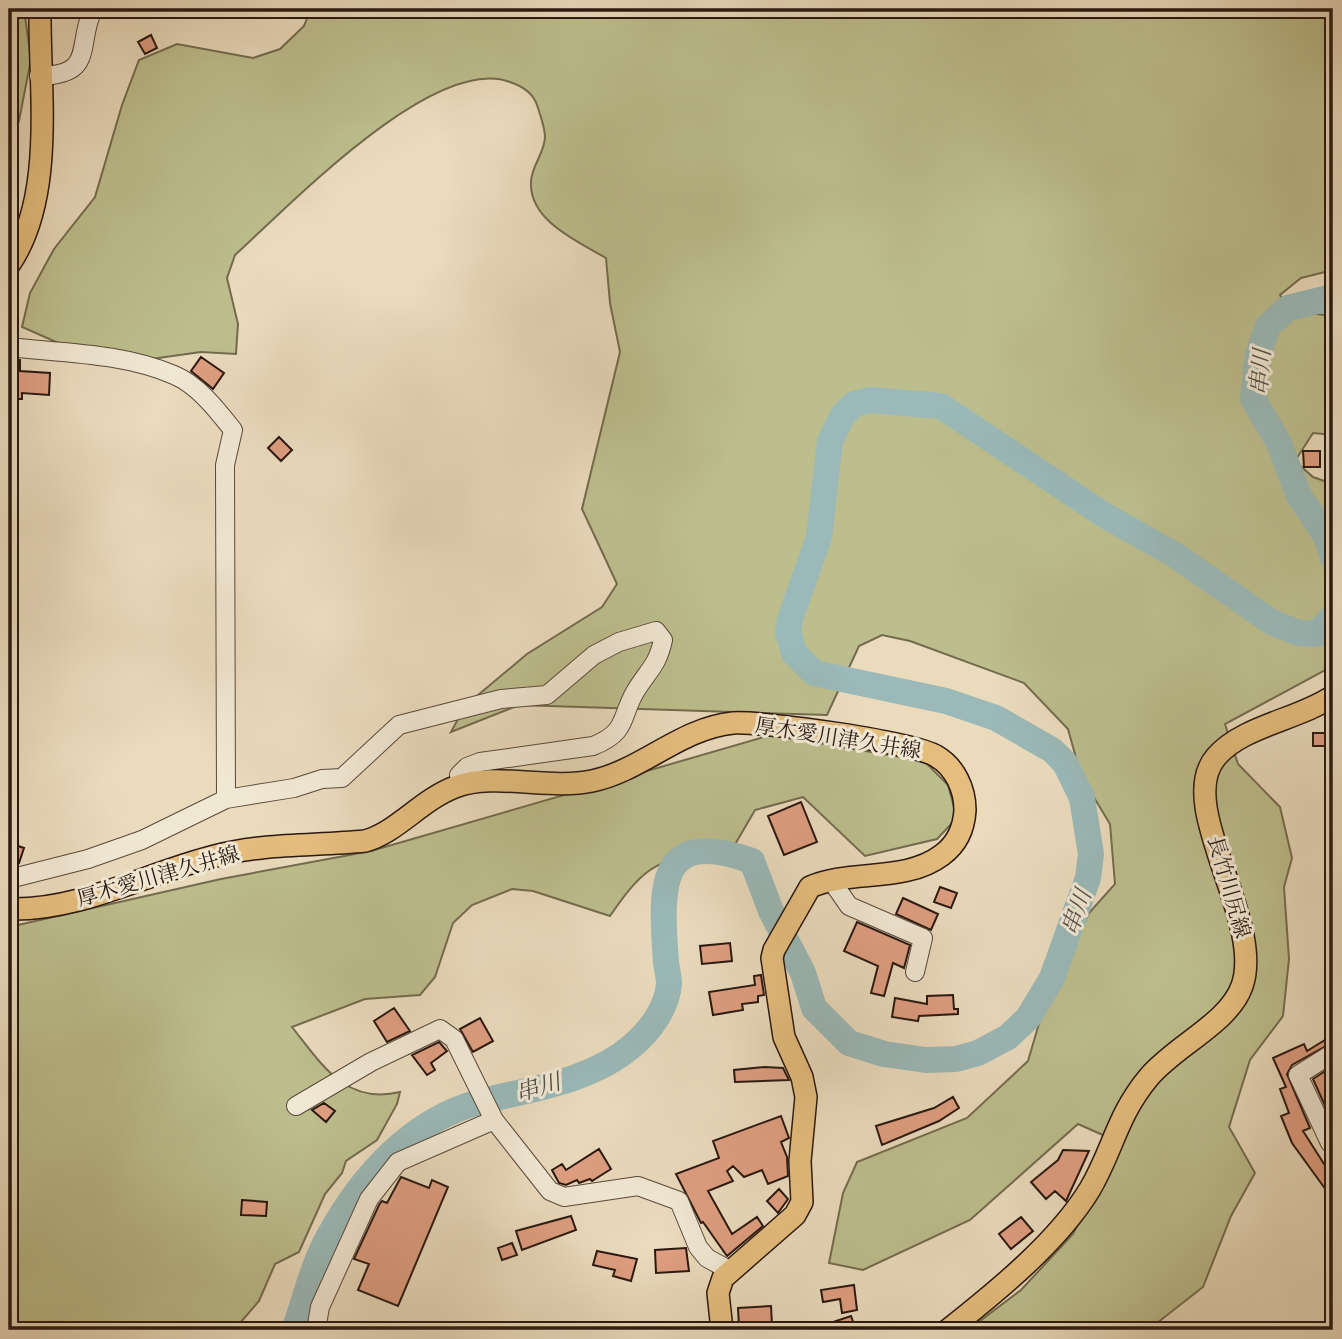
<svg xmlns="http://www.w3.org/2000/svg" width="1342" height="1339" font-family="'IM FELL Double Pica','Noto Serif JP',serif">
  <rect width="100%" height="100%" fill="#eadbbd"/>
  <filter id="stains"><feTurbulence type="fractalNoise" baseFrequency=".00286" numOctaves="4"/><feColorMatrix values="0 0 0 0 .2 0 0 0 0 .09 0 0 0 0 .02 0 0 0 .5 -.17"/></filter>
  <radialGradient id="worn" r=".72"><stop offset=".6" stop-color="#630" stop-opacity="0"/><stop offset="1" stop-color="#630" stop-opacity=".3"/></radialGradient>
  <path fill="#bdbe8d" stroke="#736b4e" stroke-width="2" d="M9,9H24L31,59L19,121L9,143Z
    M311,9H1333V270L1301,278L1280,295L1292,311L1333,316V435L1313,433L1295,461L1313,477L1333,484V666L1225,724L1238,764L1280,807L1292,858L1284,887L1289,959L1283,1016L1250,1060L1229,1127L1255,1173L1231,1216L1203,1287L1148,1330H968L1021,1290L1073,1234L1121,1143L1078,1124L970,1220L863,1270L829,1263L843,1193L857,1162L967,1118L1028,1061L1045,1003L1089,913L1115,884L1110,824L1081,776L1068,729L1024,683L910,641L882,635L859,646L827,715L519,705L451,732L465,706L527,654L602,607L617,584L582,509L620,352L610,303L606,258C579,242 529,221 531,182C531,167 545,152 545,137C545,128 540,114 537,105C533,93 522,86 510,82C434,54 289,206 235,255L227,278L238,324L236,354L201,352L130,362L81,353L22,327L30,293L54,249L95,197L122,105L139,60L177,44L253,58L280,49L304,26Z
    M771,735L924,761L948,785L957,818L937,839L865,856L803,797L755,810L730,853C661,860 651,856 610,916L533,891L512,889L472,905L453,923L435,977L420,995L365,999L292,1027C322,1065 346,1105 400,1092L397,1104L377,1140L346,1161L342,1173L325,1194L299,1252L275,1264L259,1301L234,1330H9V927L221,879L371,851Z"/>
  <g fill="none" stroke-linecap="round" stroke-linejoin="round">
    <path stroke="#9ab9b8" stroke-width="26" d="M1333,297L1288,308L1268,326L1258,354L1253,399L1279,443L1299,496L1326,536L1333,558
      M294,1330C305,1300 313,1264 329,1236C362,1176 412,1120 479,1102C530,1089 590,1082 632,1046C650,1031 667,1008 669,984C669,977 667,970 666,963C661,889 655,826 752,861L771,911L803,973L814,1008L849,1043L884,1054L926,1060L956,1059L978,1053L1008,1037L1028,1018L1052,978L1088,878L1091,854L1082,798L1065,763L1052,750L996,718L946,701L814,673L794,653L788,632L790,619L819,537L830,441L843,415L854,404L870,400L941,406L1104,515L1175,555L1273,623L1299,633L1317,634L1333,616"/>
  </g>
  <path fill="#df9e81" stroke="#291810" stroke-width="2" d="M151,35L157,48L145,54L138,42Z
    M201,357L224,373L213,389L191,371Z
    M9,360H20V371L50,373L49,395L22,393V399H9Z
    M279,437L292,450L281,461L268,448Z
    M1303,451H1320V467H1304Z
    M1313,733H1327L1328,746H1313Z
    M801,802L817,842L784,855L768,816Z
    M9,843L24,848L19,863L9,860Z
    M940,887L957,893L951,908L934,902Z
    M903,898L938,914L931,930L896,914Z
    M857,922L910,945L904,968L893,963L884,996L871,993L878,966L844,951Z
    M730,943L732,961L702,964L700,946Z
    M761,975L764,995L758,996V1002L742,1004L743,1010L713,1015L709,992L755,985L754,976Z
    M953,995L954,1009H958V1014L919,1016L918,1021L892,1017L895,998L927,1004V996Z
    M394,1008L410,1031L387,1042L374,1021Z
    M480,1018L493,1041L473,1052L460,1029Z
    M1333,1035V1042L1292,1065L1287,1074L1310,1128L1303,1131L1333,1178V1186L1326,1190L1292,1143L1281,1116L1289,1113L1280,1089L1286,1087L1273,1058L1304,1044L1307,1051Z
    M439,1042L447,1051L431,1063L435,1070L427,1075L412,1055Z
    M1333,1066V1119H1331L1313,1079Z
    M765,1067L783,1068L789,1080L735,1082L734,1070Z
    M953,1097L959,1108L939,1121L882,1145L876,1126L934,1108Z
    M324,1103L335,1111L326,1122L312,1110Z
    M781,1116L789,1138L781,1142L787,1157L788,1176L768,1184L762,1170L744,1177L733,1166L727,1171L733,1181L708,1191L732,1234L757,1217L763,1226L727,1256L703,1222L701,1223L676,1174L719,1158L713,1141Z
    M599,1149L611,1169L592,1181L590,1179L579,1183L577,1180L566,1185L559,1183L552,1170L562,1164L566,1170Z
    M1063,1150L1089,1151L1066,1201L1055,1191L1046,1199L1031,1182L1058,1160Z
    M401,1177L429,1188L432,1180L448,1187L398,1306L358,1290L369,1264L354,1259L379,1205L382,1201L387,1203Z
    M779,1189L788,1199L778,1213L767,1201Z
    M242,1200L267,1202L266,1216L241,1215Z
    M571,1216L576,1230L522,1250L516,1231Z
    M1021,1217L1033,1231L1011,1249L999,1234Z
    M512,1243L517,1255L502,1260L498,1248Z
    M686,1248L689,1271L656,1273L655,1250Z
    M597,1251L637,1259L631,1281L613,1276L615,1270L593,1265Z
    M854,1285L857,1310L842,1313L840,1299L823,1302L821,1290Z
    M771,1306L772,1325L739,1327L738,1308Z
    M851,1316L856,1330H816L815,1328Z"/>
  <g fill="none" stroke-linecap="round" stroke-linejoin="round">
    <g stroke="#59493b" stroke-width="20">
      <path id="minor" d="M39,76C96,75 76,46 93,9
        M9,347C63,353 123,353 174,375C198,385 217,410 233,430L225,465L226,799
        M9,879L88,859L142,840L226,799L294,788L322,779L342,778L399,725L501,699L547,695L594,655L619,642L656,631L663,640C657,667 648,670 635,692C620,718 628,732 593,746L480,762L467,767L459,775L461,785
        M831,880L849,906L923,938L915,972
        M1333,1053L1298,1075L1330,1143L1333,1141
        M296,1106L371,1062L440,1029L454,1039L494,1120L550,1191L564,1197L638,1186L679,1201L698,1247L707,1258L729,1270
        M316,1330L320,1307L369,1199L398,1162L494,1120"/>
    </g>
    <g stroke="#291810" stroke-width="24">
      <path id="major" d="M9,265C56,197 39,89 40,9
        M9,909C80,911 147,873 215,856C264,843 315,846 365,841C396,833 421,800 455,787C494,772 549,790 592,781C641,771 681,728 733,723C763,721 913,742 936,756C955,767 965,789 965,810C964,828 957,844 942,855C905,883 851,869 810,887L774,950L772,958L784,1037L802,1077L806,1097L800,1161L802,1202L795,1215L723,1278L718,1293L722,1330
        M948,1330C996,1292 1058,1242 1090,1189C1113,1150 1117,1115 1149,1077C1176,1045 1229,1023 1242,986C1265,921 1174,805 1216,757C1242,726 1300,719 1333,696"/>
    </g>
    <use href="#minor" stroke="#f1e8d4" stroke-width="18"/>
    <use href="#major" stroke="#e5be7e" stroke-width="21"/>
  </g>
  <g text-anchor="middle" stroke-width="6" stroke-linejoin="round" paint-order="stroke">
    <g font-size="21" fill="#291810" stroke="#f1e8d4">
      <text transform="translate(838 738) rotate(9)" y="7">厚木愛川津久井線</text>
      <text transform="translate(158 876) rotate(-16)" y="7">厚木愛川津久井線</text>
      <text transform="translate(1229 887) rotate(74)" y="7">長竹川尻線</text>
    </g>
    <g font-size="23" font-style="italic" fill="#51504b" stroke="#f1e8d4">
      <text transform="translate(1260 372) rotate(-85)" y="8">串川</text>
      <text transform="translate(1076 912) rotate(-70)" y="8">串川</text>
      <text transform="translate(538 1087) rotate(-17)" y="8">串川</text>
    </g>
  </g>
  <rect width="1342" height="1339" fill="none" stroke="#eadbbd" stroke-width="35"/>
  <rect x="10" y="10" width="1321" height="1318" fill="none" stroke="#291810" stroke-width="3.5"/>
  <rect x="18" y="18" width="1307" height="1304" fill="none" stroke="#291810" stroke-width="2"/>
  <rect width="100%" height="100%" filter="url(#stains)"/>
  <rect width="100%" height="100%" fill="url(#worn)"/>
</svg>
